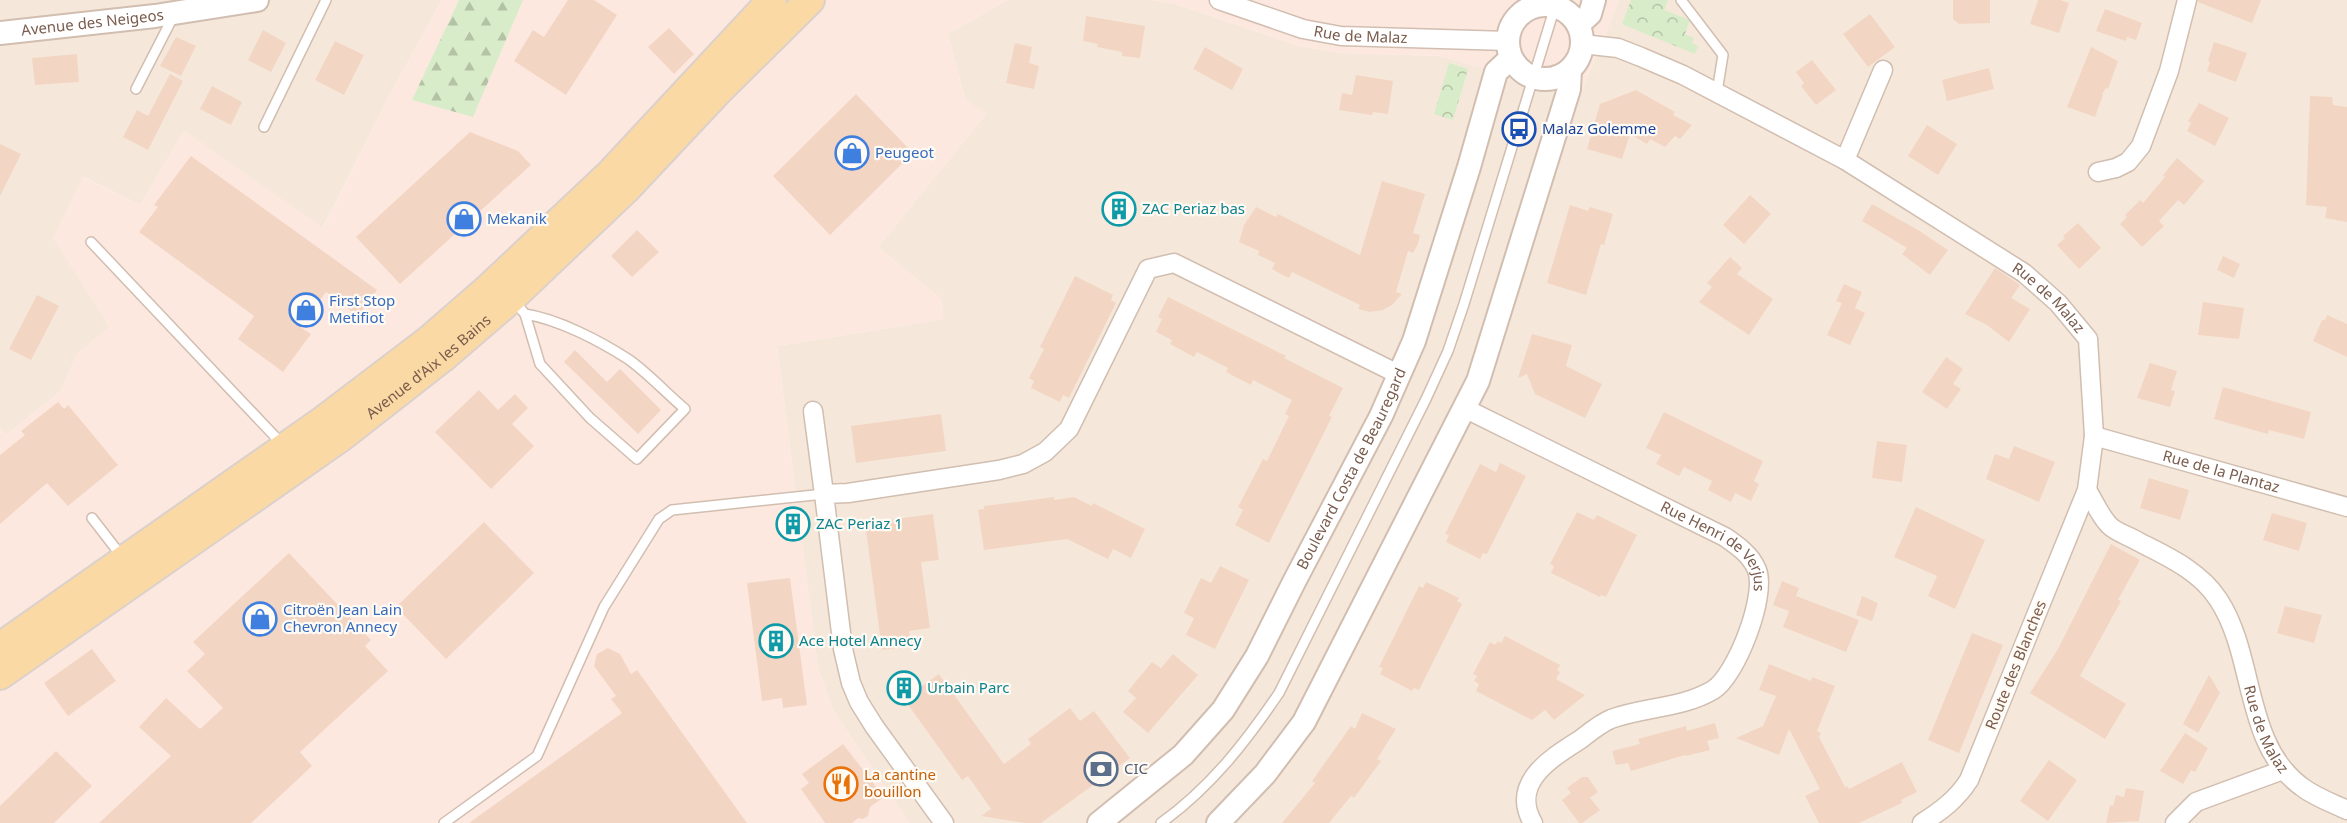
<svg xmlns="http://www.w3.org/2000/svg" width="2347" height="823" font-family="'Noto Sans',sans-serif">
  <defs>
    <pattern id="forest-firs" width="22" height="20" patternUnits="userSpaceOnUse" patternTransform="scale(1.5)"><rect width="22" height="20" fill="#d8ecc9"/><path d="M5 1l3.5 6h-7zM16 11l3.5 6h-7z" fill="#b4c2a5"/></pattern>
    <pattern id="park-crowns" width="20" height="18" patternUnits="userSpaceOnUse" patternTransform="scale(1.5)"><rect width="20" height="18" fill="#d8ecc9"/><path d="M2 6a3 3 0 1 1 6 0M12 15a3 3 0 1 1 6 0" fill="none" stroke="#b4c2a5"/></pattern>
  </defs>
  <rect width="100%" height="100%" fill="#fdf6ec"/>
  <path fill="#f5e8da" d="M0,0H442L388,98L322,229L184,131L140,205L84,177L54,238L110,327L77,354L61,391L6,435L0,428Z
    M1007,0H1154L1176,4L1299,46L1342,53L1439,56L1581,93L1619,0H2347V823H909L834,712L818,668L777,346L943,319L941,299L878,247L986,114L965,100L948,34Z"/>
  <path fill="#fde8e0" d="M442,0H1007L948,34L965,100L986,114L878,247L941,299L944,319L777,346L818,668L834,712L909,823H0V428L6,435L61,391L77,354L110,327L53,238L83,177L140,205L184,131L323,228L388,98Z
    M1154,0H1619L1581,94L1439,56L1342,53L1299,46L1176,4Z"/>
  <path fill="url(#forest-firs)" d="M459,0H523L473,117L412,100Z"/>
  <path fill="url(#park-crowns)" d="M1631,0H1668L1664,10L1690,20L1685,34L1694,38L1692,43L1698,46L1695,54L1622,24Z
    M1449,63L1468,69L1453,120L1434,114Z"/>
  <path fill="#f3d5c3" d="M568,0H594L617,15L566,95L514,61L533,30L544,37Z
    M1953,0H1990V23L1959,24L1953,19Z
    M2038,0H2060L2069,3L2059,33L2030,24Z
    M2198,0H2261L2252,23L2198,2Z
    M2105,9L2142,23L2136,40L2127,37L2126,41L2096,31Z
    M1870,14L1895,47L1868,67L1843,34Z
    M1086,16L1145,26L1140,58L1122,56V52L1097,47L1098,44L1083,41Z
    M669,28L694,54L674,74L648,47Z
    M263,30L286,43L271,72L248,60Z
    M176,37L196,46L181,76L160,66Z
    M335,41L364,55L344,95L315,80Z
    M2214,42L2247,53L2236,82L2207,71L2210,62L2208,61Z
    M1015,43L1032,47L1029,63L1039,66L1034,89L1006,83Z
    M1205,47L1243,69L1232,90L1193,69Z
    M2091,47L2118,61L2108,89L2106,88L2102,94L2103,95L2095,117L2067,107Z
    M77,54L79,82L35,85L32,58Z
    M1812,60L1836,90L1816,105L1801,86L1804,83L1796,72Z
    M1989,68L1994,89L1947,101L1942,80Z
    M170,74L183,81L148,150L123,137L137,110L148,116Z
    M1356,75L1393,81L1388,114L1373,112L1372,115L1339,110L1342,93L1352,95Z
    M212,86L242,102L231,125L200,109Z
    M1636,90L1675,112L1673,115L1692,125L1680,139L1675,136L1665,147L1650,139L1647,144L1630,134L1622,159L1587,149L1600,104Z
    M856,94L913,153L830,235L773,176Z
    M2310,96L2332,97L2333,105L2347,107V222L2325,218L2327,207L2306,205Z
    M2199,103L2229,118L2215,146L2187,131L2191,123L2188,121Z
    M1927,125L1957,144L1938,175L1908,156Z
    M470,132L518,151L531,165L400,284L356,237Z
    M0,144L21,154L0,196Z
    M191,156L377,290L358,316L326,292L300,327L311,334L283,372L238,339L254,316L139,232L158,207L154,205Z
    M2177,158L2204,181L2184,205L2178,200L2159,221L2164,226L2142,247L2120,224L2127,217L2125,215L2140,200L2143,203L2165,177L2163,175Z
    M1382,181L1425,194L1413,233L1420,235L1418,244L1413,253L1408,251L1396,292L1402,294L1392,305L1383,310L1370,312L1358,309L1360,305L1292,272L1289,278L1281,274L1272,269L1275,263L1258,255L1259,251L1239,242L1244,225L1256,207L1276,217L1278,214L1360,255Z
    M1750,195L1771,214L1744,244L1723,225Z
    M1872,204L1918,230L1948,250L1930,275L1902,254L1907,248L1862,221Z
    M1570,205L1588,211L1590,207L1613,214L1604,245L1601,244L1586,295L1547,283Z
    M2078,223L2101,248L2079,269L2057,245L2065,238L2063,236Z
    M637,230L659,252L632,277L611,256Z
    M2223,256L2240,264L2234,278L2217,270Z
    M1730,257L1742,268L1737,274L1773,299L1749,335L1699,302L1712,287L1707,283Z
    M1995,268L2020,285L2011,298L2030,309L2009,342L1987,325L1965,314Z
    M1075,276L1113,295L1111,300L1116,303L1069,398L1063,395L1060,402L1031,388L1034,381L1029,378L1044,349L1040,347Z
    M1844,284L1862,292L1855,308L1865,313L1850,345L1827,335L1842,303L1836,301Z
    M37,295L59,306L31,360L9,349Z
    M1168,297L1286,356L1284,358L1343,388L1329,416L1332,417L1269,543L1235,525L1243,510L1238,507L1263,459L1267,461L1289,416L1285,414L1292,400L1253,380L1251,385L1226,372L1228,368L1197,352L1194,357L1170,344L1172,340L1156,332L1162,319L1158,317Z
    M2203,302L2244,308L2239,339L2198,335Z
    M2327,315L2347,324V357L2313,341L2322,320H2325Z
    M1532,334L1572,345L1566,366L1602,384L1585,418L1535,394L1527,374L1518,378Z
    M575,350L607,382L620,369L661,410L638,434L564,362Z
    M1946,357L1963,369L1953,384L1961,389L1947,409L1922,392Z
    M2150,363L2177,371L2171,390L2175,391L2170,407L2137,398Z
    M2223,387L2311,412L2304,439L2269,430L2268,434L2214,419Z
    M479,390L498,410L515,394L528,408L512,424L534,446L491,489L435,432Z
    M58,402L64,409L68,405L118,465L68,506L47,483L0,524V455L25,435L21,431Z
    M1664,412L1763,461L1754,481L1759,484L1751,501L1735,493L1731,502L1708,490L1712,481L1684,467L1679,476L1656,464L1661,455L1646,448Z
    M941,414L946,451L856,463L851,426Z
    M1877,441L1907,445L1902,482L1872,478Z
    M2014,446L2055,462L2039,502L1986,479L1995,454L2009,459Z
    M1500,463L1526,476L1487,554L1483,553L1480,559L1446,542L1449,535L1445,534L1480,464L1496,472Z
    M2149,478L2189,490L2180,520L2140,508Z
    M1054,497V500L1074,497L1092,506L1093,503L1145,529L1131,558L1113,549L1108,559L1067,539L984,550L978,510L984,509V506Z
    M1916,507L1985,540L1955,609L1928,596L1937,576L1894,557Z
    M1577,512L1594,520L1597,515L1637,535L1606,597L1601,595L1600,597L1551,573L1554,566L1550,564Z
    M2272,513L2307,523L2299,551L2263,540Z
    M933,514L939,560L921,562L930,628L909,631L911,646L882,650L865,523Z
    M484,522L534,573L446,659L396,607Z
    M2111,544L2140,560L2118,600L2121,601L2080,676L2126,704L2105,739L2030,693L2058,649Z
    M289,553L371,640L365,646L388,671L300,752L312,766L251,823H99L171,756L139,727L166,698L200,729L223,708L187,671L205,654L193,642Z
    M1220,566L1249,580L1215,649L1186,635L1194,618L1184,613L1201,578L1211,583Z
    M790,578L807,705L783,708L782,698L762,701L747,583Z
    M1782,581L1799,588L1796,596L1859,620L1846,652L1783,627L1789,611L1773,605Z
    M1426,582L1459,598L1457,601L1462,604L1419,690L1414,688L1412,691L1380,674L1383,668L1379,667L1419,586L1423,588Z
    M1862,596L1878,603L1872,621L1856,615Z
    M2285,606L2322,615L2314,643L2277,633Z
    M1972,633L2003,645L1959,753L1928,740Z
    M1505,636L1560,665L1557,670L1560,672L1556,679L1585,695L1554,720L1545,710L1532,720L1476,691L1479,684L1474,681L1477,676L1473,674L1490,642L1495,645L1498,641L1501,643Z
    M608,648L620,654L631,674L637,670L747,823H469L622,713L611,699L616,696L594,666L597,654Z
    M92,649L116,681L68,716L44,683Z
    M1173,654L1198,675L1148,733L1123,712L1136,698L1128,691L1152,662L1161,668Z
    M1769,664L1811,681L1812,677L1835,686L1817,731L1821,733L1819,737L1845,787L1847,786L1849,789L1902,762L1917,792L1901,800L1902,803L1859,823H1819L1805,796L1820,789L1789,729L1779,755L1736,738L1763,726L1776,696L1759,690Z
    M939,674L1004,764L1031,744L1028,739L1070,708L1080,721L1094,711L1130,758L1041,823H1025L981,816L991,809L968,776L962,780L904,699Z
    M2209,675L2220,693L2198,733L2183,724Z
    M1362,713L1396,729L1377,759L1381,761L1354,798L1351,796L1329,823H1282L1315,783L1312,781L1351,726L1355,729Z
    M1715,723L1719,738L1707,741L1710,750L1686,756L1685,755L1631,771L1628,763L1616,765L1612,751L1640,744L1638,739L1686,726L1687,731Z
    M2185,733L2208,748L2195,772L2191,770L2183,784L2160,771Z
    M843,744L884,797L870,807L868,816L863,819L858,818L852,823H825L801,789L809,783L802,774Z
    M56,751L92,786L54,823H0V806Z
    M2049,760L2077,780L2048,821L2020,801Z
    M1582,777H1588L1598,792L1590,798L1600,810L1582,823H1579L1562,800L1571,793L1567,788Z
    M2126,788L2144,791L2139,821L2106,823L2110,805L2113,806L2116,795L2124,797Z"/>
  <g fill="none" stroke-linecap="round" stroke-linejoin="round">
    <g stroke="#d1beb0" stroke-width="12">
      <path id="service" d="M1681,0L1723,55L1717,92
        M136,89L174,15
        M264,127L326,0
        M91,242L283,445
        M514,301L525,314L540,364L590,418L637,459L685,409C666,393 648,373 628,359C600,341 558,319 525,314
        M92,518L123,558
        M444,823L537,756L604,607L659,519L672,510L824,494
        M1161,823C1210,788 1245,743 1279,693L1426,399L1448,351L1464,304L1557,0"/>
    </g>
    <g stroke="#d1beb0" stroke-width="21">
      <g id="minor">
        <path id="s1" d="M1219,0L1303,29L1341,36L1508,41"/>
        <path id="s2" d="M1582,44L1618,48L1641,57L1683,75L1845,160L2024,273L2058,303L2088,339L2094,436L2087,490L1969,780C1957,799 1941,811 1922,823"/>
        <path d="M1845,160L1883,70"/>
        <path d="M2098,172L2116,168L2128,162L2141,146L2169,71L2187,0"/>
        <path id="s3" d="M1464,408L1725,537C1738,546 1751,555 1757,570C1767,596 1736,676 1713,690C1683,708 1644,707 1611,719C1601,723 1590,732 1581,739C1553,757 1509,782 1533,823"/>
        <path d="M813,411L824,494"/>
        <path id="s4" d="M2094,436L2347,507"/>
        <path id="s5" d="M2087,490C2094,501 2100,516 2109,525C2115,532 2129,536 2137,541C2166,556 2199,570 2218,599C2256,656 2243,744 2302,787C2315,797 2332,803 2347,810"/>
        <path d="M944,823L874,726L859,702L851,683L843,649L824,494L848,493L999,470L1023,464L1045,452L1069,429L1148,269L1174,263L1398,374"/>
        <path d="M2175,823L2196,802L2283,770"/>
      </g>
    </g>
    <g stroke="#d1beb0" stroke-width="26">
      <g id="tertiary">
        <circle cx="1545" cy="42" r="37"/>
        <path d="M1578,25L1590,14L1594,0"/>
        <path id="s6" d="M0,33L155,16L257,0"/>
        <path id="s7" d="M1099,823L1183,755L1223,710L1257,656L1294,582L1381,416L1414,341L1469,167L1496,72L1511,58"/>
        <path d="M1218,823L1265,774L1304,722L1478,381L1569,89L1570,70"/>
      </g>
    </g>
    <g stroke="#dad1cd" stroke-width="32">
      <g id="primary">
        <path d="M0,647L324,420L428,341L490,287L610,174L772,0"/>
        <path id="s8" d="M0,675L341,437L442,358L505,304L626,189L720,89L810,0"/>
      </g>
    </g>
    <use href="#service" stroke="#fff" stroke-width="9"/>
    <use href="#minor" stroke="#fff" stroke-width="18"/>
    <use href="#tertiary" stroke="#fff" stroke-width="22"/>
    <use href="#primary" stroke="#fbd9a5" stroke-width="28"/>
  </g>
  <defs>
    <g id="bus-ring" transform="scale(1.725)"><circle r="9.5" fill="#fffaf3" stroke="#1a4fb4" stroke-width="1.5"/><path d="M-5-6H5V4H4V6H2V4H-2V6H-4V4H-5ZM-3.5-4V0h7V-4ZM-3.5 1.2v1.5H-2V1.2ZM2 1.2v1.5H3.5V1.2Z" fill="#1a4fb4"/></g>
    <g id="shop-ring" transform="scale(1.725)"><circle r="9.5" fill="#fffaf3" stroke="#3f7fe0" stroke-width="1.5"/><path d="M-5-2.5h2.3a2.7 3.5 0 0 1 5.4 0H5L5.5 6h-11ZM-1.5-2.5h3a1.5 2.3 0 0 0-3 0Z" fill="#3f7fe0"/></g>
    <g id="building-ring" transform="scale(1.725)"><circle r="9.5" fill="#fffaf3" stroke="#0f9aa8" stroke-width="1.5"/><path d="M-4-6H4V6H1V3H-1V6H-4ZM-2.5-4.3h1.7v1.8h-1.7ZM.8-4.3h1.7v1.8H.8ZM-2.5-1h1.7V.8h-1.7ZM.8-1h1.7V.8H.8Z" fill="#0f9aa8"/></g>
    <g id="bank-ring" transform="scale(1.725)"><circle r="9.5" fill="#fffaf3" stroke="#5c6f8a" stroke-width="1.5"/><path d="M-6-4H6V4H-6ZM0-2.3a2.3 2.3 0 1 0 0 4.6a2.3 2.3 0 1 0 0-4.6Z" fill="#5c6f8a"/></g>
    <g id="restaurant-ring" transform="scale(1.725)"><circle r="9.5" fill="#fffaf3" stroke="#e8710a" stroke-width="1.5"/><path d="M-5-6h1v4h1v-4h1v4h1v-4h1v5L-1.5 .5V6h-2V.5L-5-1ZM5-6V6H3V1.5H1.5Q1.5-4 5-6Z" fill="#e8710a"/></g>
  </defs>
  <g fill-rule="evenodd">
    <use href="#bus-ring" x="1519" y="129"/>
    <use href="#shop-ring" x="852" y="153"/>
    <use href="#building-ring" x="1119" y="209"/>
    <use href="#shop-ring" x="464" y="219"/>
    <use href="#shop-ring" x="306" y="310"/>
    <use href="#building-ring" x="793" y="524"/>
    <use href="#shop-ring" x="260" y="619"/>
    <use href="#building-ring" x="776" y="641"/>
    <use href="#building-ring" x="904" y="688"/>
    <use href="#bank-ring" x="1101" y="769"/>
    <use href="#restaurant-ring" x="841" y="784"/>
  </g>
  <g text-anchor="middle" stroke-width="4.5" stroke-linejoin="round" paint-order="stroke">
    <g font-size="15" fill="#7a5c4d" stroke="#fffaf3">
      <text dy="5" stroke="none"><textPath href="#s6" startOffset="93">Avenue des Neigeos</textPath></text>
      <text dy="5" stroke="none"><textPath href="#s1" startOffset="147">Rue de Malaz</textPath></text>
      <text dy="5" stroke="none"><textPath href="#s2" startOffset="536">Rue de Malaz</textPath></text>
      <text dy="5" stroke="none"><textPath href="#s8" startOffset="528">Avenue d'Aix les Bains</textPath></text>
      <text dy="5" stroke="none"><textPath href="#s7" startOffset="442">Boulevard Costa de Beauregard</textPath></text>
      <text dy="5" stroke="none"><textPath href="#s4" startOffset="132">Rue de la Plantaz</textPath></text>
      <text dy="5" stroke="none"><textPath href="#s3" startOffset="290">Rue Henri de Verjus</textPath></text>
      <text transform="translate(2016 665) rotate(-68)" y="5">Route des Blanches</text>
      <text dy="5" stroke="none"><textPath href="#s5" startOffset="314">Rue de Malaz</textPath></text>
    </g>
    <g font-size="15" fill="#164399" stroke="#fffaf3" text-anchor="start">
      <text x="1542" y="134">Malaz Golemme</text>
    </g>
    <g font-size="15" fill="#366cbe" stroke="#fffaf3" text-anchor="start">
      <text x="875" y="158">Peugeot</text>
      <text x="487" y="224">Mekanik</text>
      <text x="329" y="306">First Stop<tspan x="329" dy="17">Metifiot</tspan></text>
      <text x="283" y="615">Citroën Jean Lain<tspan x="283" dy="17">Chevron Annecy</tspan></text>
    </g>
    <g font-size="15" fill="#0d838f" stroke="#fffaf3" text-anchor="start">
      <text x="1142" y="214">ZAC Periaz bas</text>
      <text x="816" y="529">ZAC Periaz 1</text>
      <text x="799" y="646">Ace Hotel Annecy</text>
      <text x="927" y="693">Urbain Parc</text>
    </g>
    <g font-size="15" fill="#4e5e75" stroke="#fffaf3" text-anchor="start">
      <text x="1124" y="774">CIC</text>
    </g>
    <g font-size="15" fill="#c56008" stroke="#fffaf3" text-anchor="start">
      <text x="864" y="780">La cantine<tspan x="864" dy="17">bouillon</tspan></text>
    </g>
  </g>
</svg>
